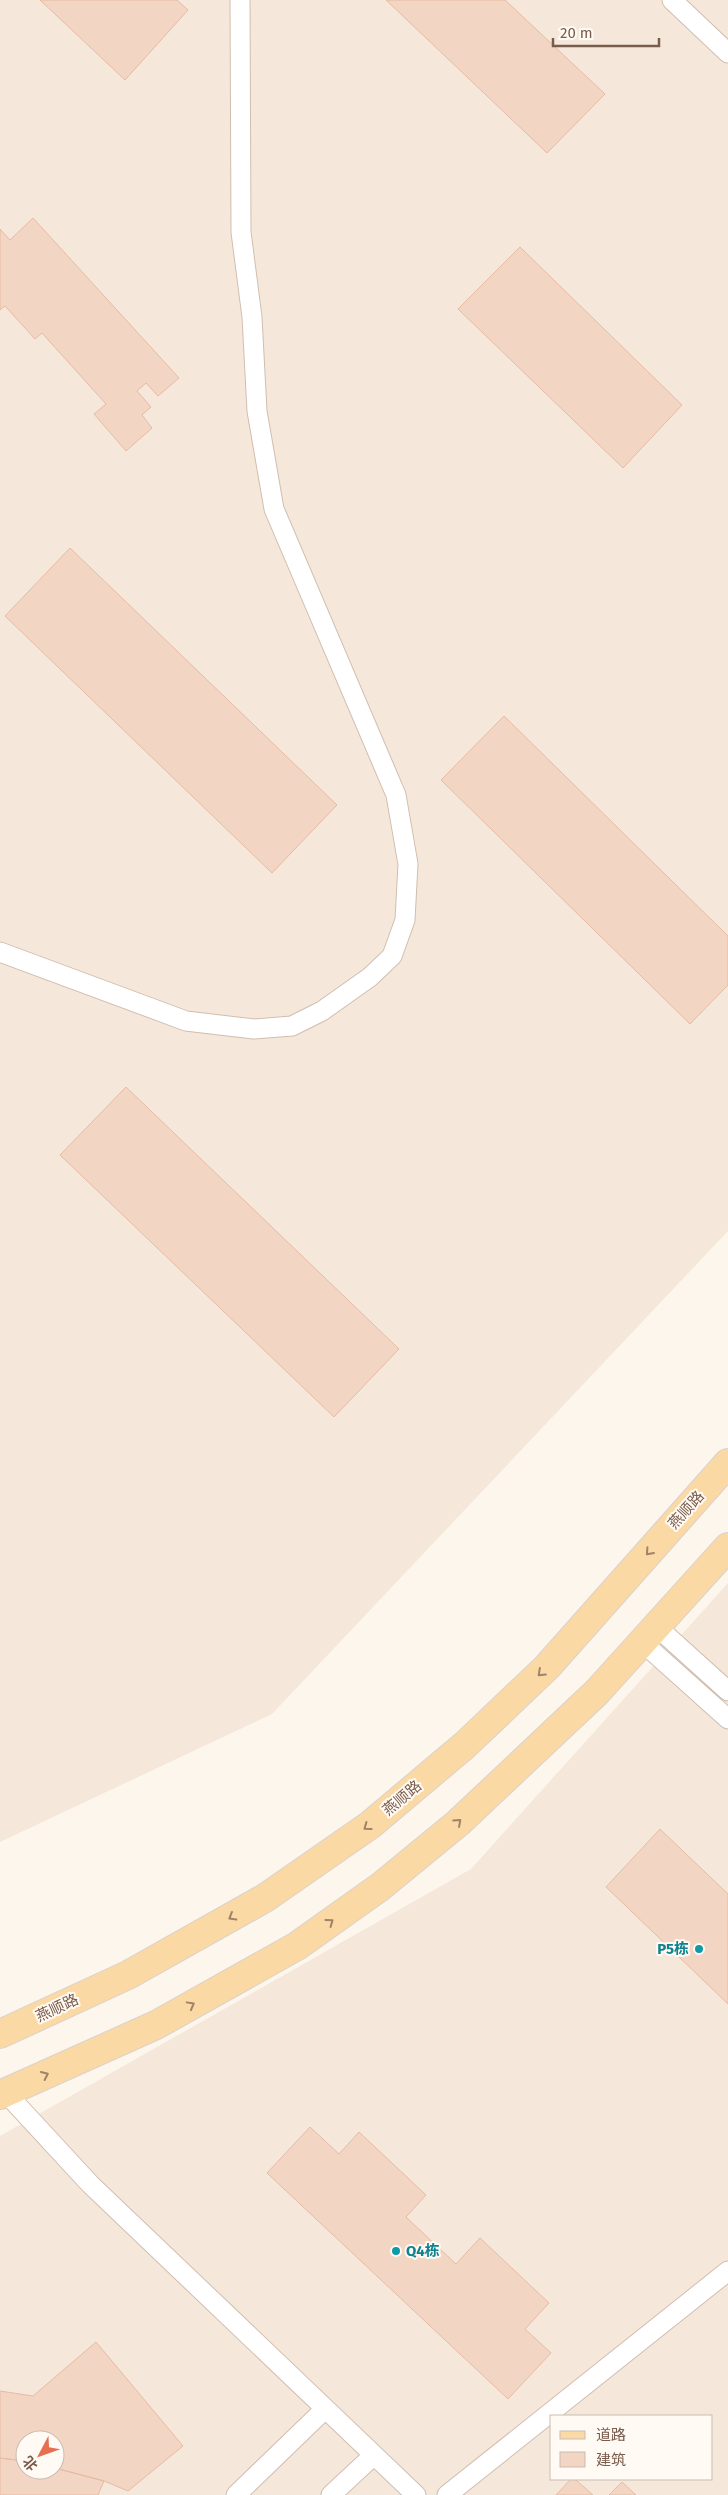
<svg xmlns="http://www.w3.org/2000/svg" width="728" height="2495" font-family="'Fira Sans','Noto Sans SC',sans-serif">
  <rect width="100%" height="100%" fill="#fdf6ec"/>
  <path fill="#f5e8da" fill-rule="evenodd" d="M0,0H728V1231L272,1714L0,1842Z
    M728,1583V2495H0V2136L471,1869ZM552,2416H712V2479H552ZM25,2440H55V2470H25Z"/>
  <path fill="#f3d5c3" stroke="#e6bba3" d="M40,0H177L188,10L125,80Z
    M386,0H505L605,94L547,153Z
    M33,218L179,378L158,396L146,383L137,391L151,407L142,415L152,428L126,451L94,414L106,404L42,333L35,339L5,306L0,310V229L10,240Z
    M520,247L682,405L623,468L458,309Z
    M70,548L337,805L272,873L5,616Z
    M504,716L728,936V985L690,1024L441,780Z
    M126,1087L399,1349L334,1417L60,1155Z
    M660,1829L728,1894V2004L606,1887Z
    M310,2127L339,2154L359,2132L426,2195L406,2217L456,2264L480,2238L549,2303L525,2329L551,2353L508,2399L267,2173Z
    M96,2342L183,2446L128,2491L104,2481L55,2468V2440H25V2461L0,2458V2391L33,2396Z
    M0,2458L25,2461V2470H55V2468L104,2481L98,2495H0Z
    M571,2479H575L593,2495H556Z
    M622,2482L636,2495H609Z"/>
  <g fill="none" stroke-linecap="round" stroke-linejoin="round">
    <g stroke="#d1beb0" stroke-width="21">
      <path id="lane" d="M672,0L728,53
        M0,952L186,1021L254,1029L292,1026L322,1011L370,977L392,956L405,920L408,864L396,795L274,509L257,411L252,317L241,232L240,0
        M656,1626L728,1691
        M642,1642L728,1719
        M6,2093L90,2184L416,2495
        M236,2495L325,2409
        M331,2495L374,2455
        M447,2495L728,2271"/>
    </g>
    <g stroke="#dad1cd" stroke-width="30">
      <path id="primary" d="M0,2034L128,1975L265,1898L370,1825L465,1745L547,1667L728,1463
        M0,2095L156,2025L297,1946L380,1887L458,1823L597,1692L728,1547"/>
    </g>
    <use href="#lane" stroke="#fff" stroke-width="19"/>
    <use href="#primary" stroke="#fbd9a5" stroke-width="28"/>
  </g>
  <defs><path id="oneway-chevron" d="M-2-3.5L2.5 0L-2 3.5" fill="none" stroke-width="1.6" stroke-linecap="round" stroke-linejoin="round" transform="scale(1.25)"/></defs>
  <g stroke="#a18267">
    <use href="#oneway-chevron" transform="translate(649 1552) rotate(132)"/>
    <use href="#oneway-chevron" transform="translate(541 1673) rotate(137)"/>
    <use href="#oneway-chevron" transform="translate(458 1822) rotate(-42)"/>
    <use href="#oneway-chevron" transform="translate(367 1827) rotate(144)"/>
    <use href="#oneway-chevron" transform="translate(232 1917) rotate(150)"/>
    <use href="#oneway-chevron" transform="translate(330 1922) rotate(-36)"/>
    <use href="#oneway-chevron" transform="translate(191 2005) rotate(-29)"/>
    <use href="#oneway-chevron" transform="translate(45 2075) rotate(-25)"/>
  </g>
  <g fill="#0f9aa8" stroke="#fffaf3" stroke-width="2">
    <circle cx="699" cy="1949" r="5"/>
    <circle cx="396" cy="2251" r="5"/>
  </g>
  <g text-anchor="middle" stroke-width="4" stroke-linejoin="round" paint-order="stroke">
    <g font-size="15" fill="#7a5c4d" stroke="#fffaf3">
      <text transform="translate(686 1510) rotate(-48)" y="5">燕顺路</text>
      <text transform="translate(402 1798) rotate(-40)" y="5">燕顺路</text>
      <text transform="translate(57 2008) rotate(-25)" y="5">燕顺路</text>
    </g>
    <g font-size="15" font-weight="bold" fill="#0d838f" stroke="#fffaf3" text-anchor="end">
      <text x="689" y="1954">P5栋</text>
      <text x="406" y="2256" text-anchor="start">Q4栋</text>
    </g>
  </g>
  <rect x="550" y="2415" width="162" height="65" fill="#fffaf3" stroke="#cabbb1"/>
  <rect x="560" y="2431" width="25" height="8" fill="#fbd9a5" stroke="#cabbb1"/>
  <text x="596" y="2440" font-size="15" fill="#7a5c4d">道路</text>
  <rect x="560" y="2452" width="25" height="15" fill="#f3d5c3" stroke="#cabbb1"/>
  <text x="596" y="2465" font-size="15" fill="#7a5c4d">建筑</text>
  <g transform="translate(40 2455) rotate(229)"><circle r="24" fill="#fffaf3" stroke="#cabbb1"/>
  <path d="M0-4L9 19L0 12L-9 19Z" fill="#e76f51"/>
  <text y="-8" font-size="14" font-weight="bold" text-anchor="middle" fill="#7a5c4d">北</text>
  </g>
  <path d="M553 38v8h106v-8" fill="none" stroke="#7a5c4d" stroke-width="2.5"/>
  <text x="560" y="38" font-size="15" fill="#7a5c4d" stroke="#fffaf3" stroke-width="4" paint-order="stroke">20 m</text>
</svg>
